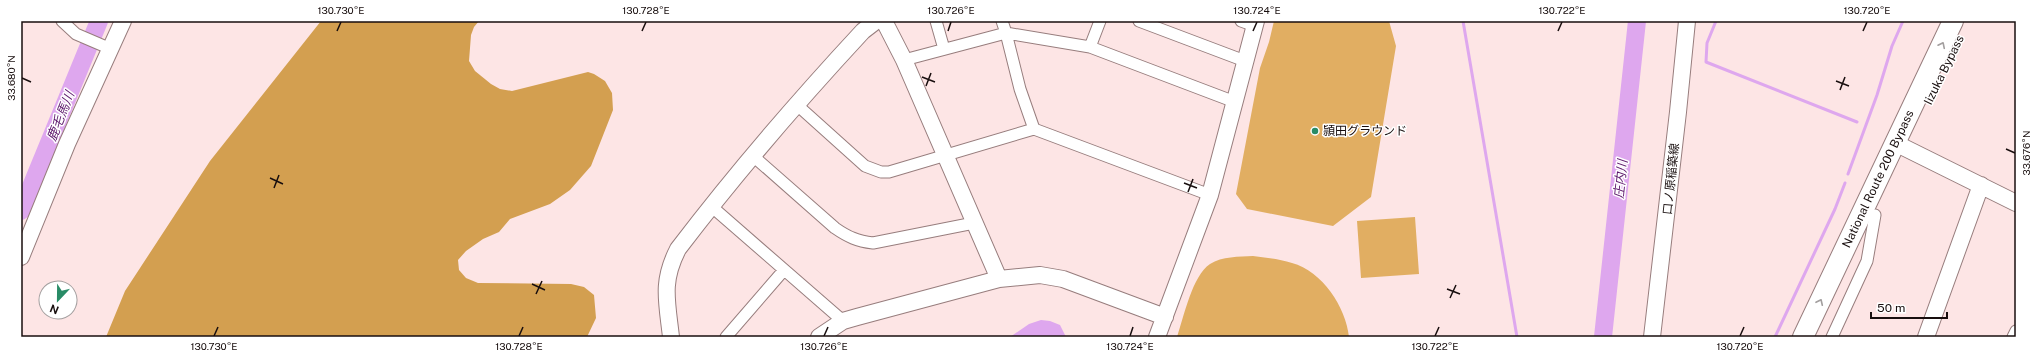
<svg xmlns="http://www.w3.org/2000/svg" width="2037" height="358" font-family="'Public Sans','Noto Sans JP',sans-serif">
  <rect width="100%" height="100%" fill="#fde5e5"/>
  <path fill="#e1ae62" d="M1274,21H1389L1396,46L1371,197L1333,226L1247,209L1236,194L1260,68L1269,42Z
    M1415,217L1419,274L1361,278L1357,221Z
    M1253,256C1266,258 1280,259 1292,263C1322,271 1346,307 1349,337H1177C1184,317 1192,276 1210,264C1222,256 1239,257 1253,256Z"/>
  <path fill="#d39f50" d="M321,21H479L474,27L471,35L469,61L475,71L491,84L500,89L512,91L588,72L594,74L605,81L612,93L613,110L591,166L570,190L550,204L510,219L499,232L483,239L466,251L458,260L459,270L466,278L478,283L571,284L584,287L594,295L596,318L587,337H106L125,291L210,161Z"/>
  <path fill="#dea7ee" d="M1041,320L1050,321L1060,325L1066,337H1010L1029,324Z"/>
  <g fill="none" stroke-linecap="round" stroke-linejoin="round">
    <path stroke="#dea7ee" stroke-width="3" d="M1463,21L1517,337
      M1716,21L1707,43L1706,62L1857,122
      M1848,174L1877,95L1892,46L1903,21
      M1775,337L1835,209L1845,183"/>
    <path stroke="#dea7ee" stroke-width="18" d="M21,211L99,21
      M1603,337L1637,21"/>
    <g stroke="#977d7d" stroke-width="13">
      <path id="street" d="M62,21L76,34L111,49
        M936,21L944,49
        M1139,21L1245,61
        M1241,21L1255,26
        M1090,47L1100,21
        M904,60L1006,33L1002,21
        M796,104L865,166L881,172H889L1034,129
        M752,155L835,228C848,237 857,241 873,243L974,223
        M1210,195L1034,129L1020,89L1006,33L1090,47L1235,102
        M711,206L843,321
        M726,337L784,270
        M1832,337L1867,261L1875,215
        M2013,337L2016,331"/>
    </g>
    <g stroke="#977d7d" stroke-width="18">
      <path id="secondary" d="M884,21L904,60L999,279
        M1895,143L2016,203
        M21,257L67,144L123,21
        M671,337C667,301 661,282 678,249C736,173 798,101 863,31L876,21
        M819,337L843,321L857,317L999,279L1040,275L1063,279L1165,317
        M1157,337L1210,195L1256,21
        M1652,337L1678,112L1687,21
        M1926,337L1981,185"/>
    </g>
    <g stroke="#977d7d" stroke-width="22">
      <g id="highway">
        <path id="s1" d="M1803,337L1953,21"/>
      </g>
    </g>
    <use href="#street" stroke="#fff" stroke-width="11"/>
    <use href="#secondary" stroke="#fff" stroke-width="16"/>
    <use href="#highway" stroke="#fff" stroke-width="20"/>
  </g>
  <defs><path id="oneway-chevron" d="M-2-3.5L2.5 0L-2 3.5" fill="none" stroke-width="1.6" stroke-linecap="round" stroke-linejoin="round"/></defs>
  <g stroke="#a39f9f">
    <use href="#oneway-chevron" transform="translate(1942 45) rotate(-64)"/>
    <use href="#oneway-chevron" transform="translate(1820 302) rotate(-65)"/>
  </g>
  <path fill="none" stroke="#180e0e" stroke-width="1.5" d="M337,31L341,22M642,31L646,22M948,31L951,22M1253,31L1257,22M1558,31L1562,22M1863,31L1867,22M922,77L935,82M22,78L31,82M1836,81L1849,86M926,86L931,73M1840,90L1845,77M2006,149L2015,153M270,178L283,184M1184,183L1197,188M274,188L279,175M1188,192L1193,179M532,284L545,290M1447,289L1460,294M536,294L542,281M1450,298L1456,285M214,336L218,327M519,336L523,327M824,336L828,327M1130,336L1133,327M1435,336L1439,327M1740,336L1744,327"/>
  <circle fill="#288b66" stroke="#fff" stroke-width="1.5" cx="1315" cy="131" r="4"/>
  <g text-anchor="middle" stroke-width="3" stroke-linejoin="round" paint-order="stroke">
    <g font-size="12" fill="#180e0e" stroke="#fff">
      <text transform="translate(1944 70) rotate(-64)" y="4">Iizuka Bypass</text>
      <text transform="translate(1671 179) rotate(-84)" y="4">口ノ原稲築線</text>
      <text dy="4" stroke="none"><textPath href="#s1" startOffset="175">National Route 200 Bypass</textPath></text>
    </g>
    <g font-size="12" fill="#180e0e" stroke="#fff" text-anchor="start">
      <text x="1323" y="135">頴田グラウンド</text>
    </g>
    <g font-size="13" font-style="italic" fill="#5c186c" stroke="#fff">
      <text transform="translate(60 116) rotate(-68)" y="5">鹿毛馬川</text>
      <text transform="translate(1620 179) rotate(-84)" y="5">庄内川</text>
    </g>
  </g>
  <rect width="2037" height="358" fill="none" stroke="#ffffff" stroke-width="44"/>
  <g transform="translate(58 300) rotate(202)"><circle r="19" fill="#ffffff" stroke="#a39f9f"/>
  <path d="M0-3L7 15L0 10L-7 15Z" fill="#288b66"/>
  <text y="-6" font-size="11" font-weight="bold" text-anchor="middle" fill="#180e0e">N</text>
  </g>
  <path d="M1871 312v6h76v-6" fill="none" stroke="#180e0e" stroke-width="2"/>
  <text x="1877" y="312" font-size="12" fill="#180e0e" stroke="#ffffff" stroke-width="3" paint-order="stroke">50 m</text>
  <rect x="22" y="22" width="1993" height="314" fill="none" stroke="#180e0e" stroke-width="1.5"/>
  <g font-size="10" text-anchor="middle" fill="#180e0e">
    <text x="341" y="14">130.730°E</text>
    <text x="646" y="14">130.728°E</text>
    <text x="951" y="14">130.726°E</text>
    <text x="1257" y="14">130.724°E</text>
    <text x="1562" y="14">130.722°E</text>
    <text x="1867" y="14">130.720°E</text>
    <text transform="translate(11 78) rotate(-90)" y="4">33.680°N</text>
    <text transform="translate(2026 153) rotate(-90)" y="4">33.676°N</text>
    <text x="214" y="350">130.730°E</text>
    <text x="519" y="350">130.728°E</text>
    <text x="824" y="350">130.726°E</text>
    <text x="1130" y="350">130.724°E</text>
    <text x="1435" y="350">130.722°E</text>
    <text x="1740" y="350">130.720°E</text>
  </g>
</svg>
